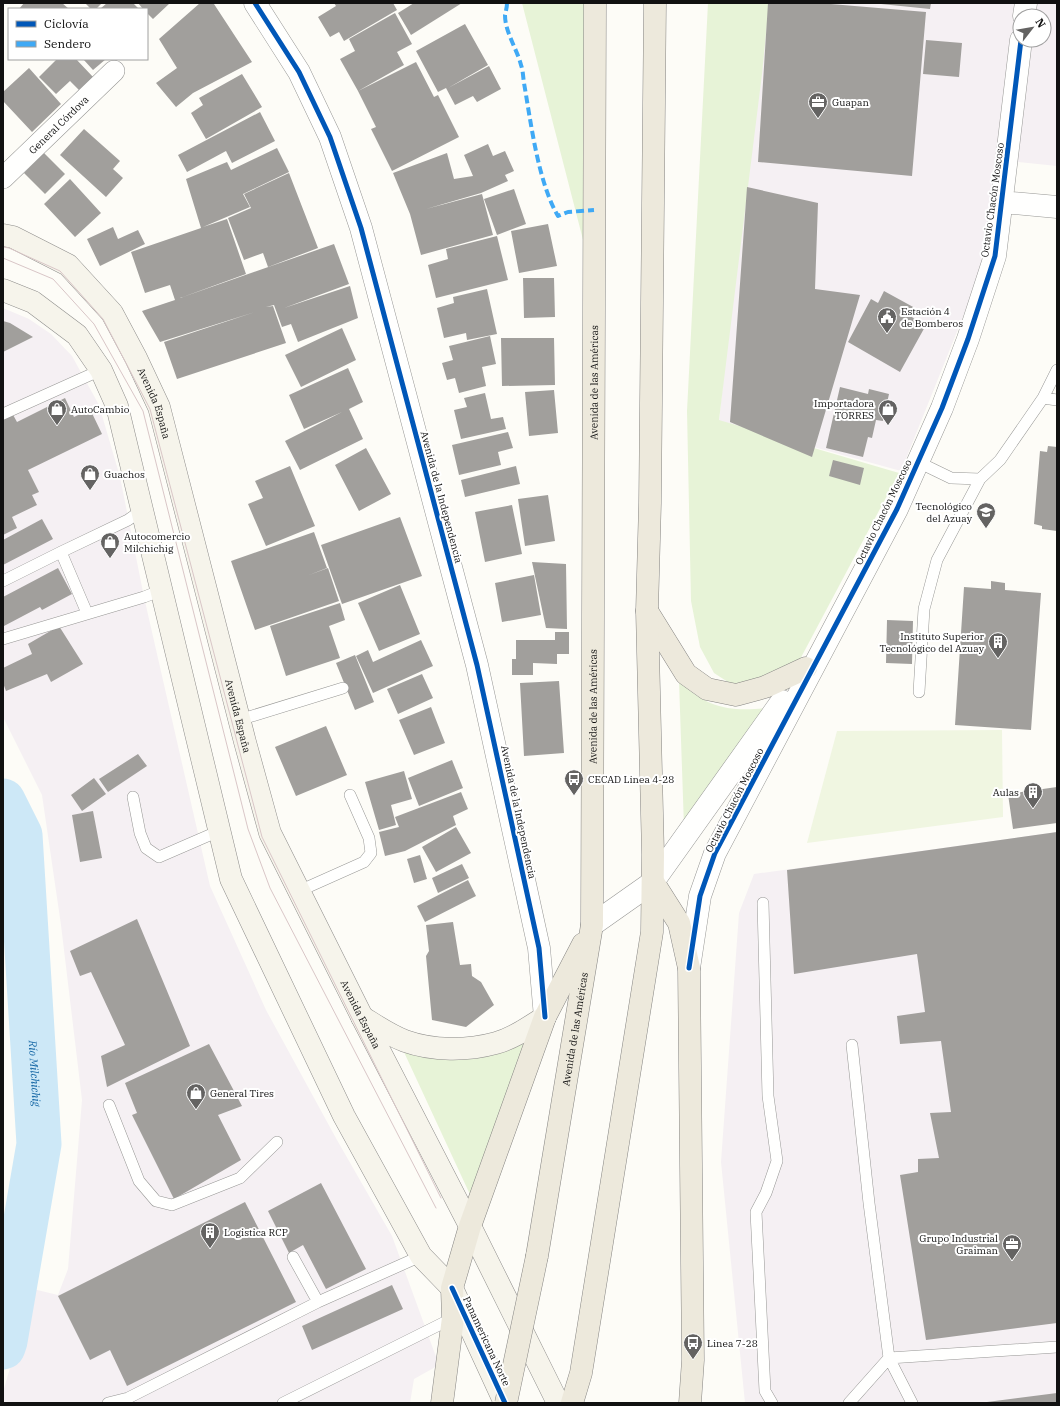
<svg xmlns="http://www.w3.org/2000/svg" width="1060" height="1406" font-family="'IBM Plex Serif',serif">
  <rect width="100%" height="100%" fill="#fdfcf7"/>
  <path fill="#f5f0f3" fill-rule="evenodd" d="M760,3H1057V166L999,160L987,257L901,471L719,421L744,186ZM1020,16H1044V40H1020Z
    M3,308L29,319L51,334L72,356L99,405L120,477L144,597L210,886L266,1010L337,1140L392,1236L439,1365L414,1379L410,1403H3V1392L33,1289L58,1295L68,1269L82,1100L61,925L42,795L3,717Z
    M1057,832V1403H745L721,1162L739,913L754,874Z"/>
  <path fill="#e7f3d7" d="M522,3H588L589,263Z
    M708,3H769L762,74L719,420L899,473L797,665L754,685L731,684L714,673L700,647L691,601L687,411Z
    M679,681C707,708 730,712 767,708L684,827Z
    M531,1036L473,1201L403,1050Z"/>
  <path fill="#f0f6e1" d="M1002,730L1003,817L807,843L837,731Z"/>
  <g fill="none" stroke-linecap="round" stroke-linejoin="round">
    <path stroke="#cde8f7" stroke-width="45" id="s1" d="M3,801L20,835L39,1144L5,1341L3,1347"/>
  </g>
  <path fill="#a19f9c" d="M24,3H62L69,9H19Z
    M85,3H102L96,9H91Z
    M107,3H133L139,9H100Z
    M138,3H170L153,19L147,13V9H143Z
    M200,3L214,4L252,62L193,93L176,107L156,83L177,68L159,39Z
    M334,3H393L397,10L344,41L339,32L330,37L318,17L336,6Z
    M414,3H462L411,35L398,13Z
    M768,3H819L926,12L912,176L758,162Z
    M881,3H931L930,9L881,4Z
    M395,13L412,44L397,52L404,65L358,91L340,59L355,51L349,39Z
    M465,24L488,65L448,88L489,66L501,89L477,102L473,96L455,105L446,88L438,92L416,51Z
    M926,40L962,43L959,77L923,74Z
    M57,59H76L93,77L79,90L70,81L56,94L39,77Z
    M83,59H106L93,70Z
    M416,62L434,97L438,95L459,137L392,171L371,129L376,127L358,91Z
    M29,68L61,104L32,132L3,101V92Z
    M242,74L262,107L206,139L191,113L203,105L199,98Z
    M260,112L275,141L232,163L226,151L187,172L178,155Z
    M84,129L120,161L113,169L123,178L106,197L60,155Z
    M488,144L493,156L505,151L514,171L505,175L508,181L481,193L426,209L482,194L493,235L421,255L410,214L393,173L447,153L454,179L473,176L464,155Z
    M277,148L289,172L243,194L250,207L203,227L227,219L246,274L180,298L334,244L349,284L284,308L350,286L358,318L298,342L291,324L282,327L274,305L266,307L273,306L286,343L177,379L164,342L255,312L160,342L142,311L175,300L170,285L145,293L131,252L201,228L186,179L227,162L231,170Z
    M44,153L65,174L45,194L24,173Z
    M289,173L318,248L268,267L263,253L244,260L228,218L251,208L244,194Z
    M70,179L101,213L75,237L44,204Z
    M747,187L818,203L815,289L860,295L812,457L730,422Z
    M514,189L526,224L497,235L484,199Z
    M548,224L557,266L519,273L511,231Z
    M113,227L118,239L138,230L145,244L100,266L87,239Z
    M497,236L508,280L436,298L428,265L448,259L446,249Z
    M523,278H554L555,317L524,318Z
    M487,289L497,334L467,340L466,333L444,338L437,308L454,303L453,297Z
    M884,291L915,308L910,316L926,325L900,372L848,342L871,299L878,303Z
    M3,321L10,323L33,337L3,352Z
    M342,328L356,360L301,387L285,355Z
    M490,336L496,364L482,367L486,386L459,393L455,378L447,380L442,363L453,360L449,346Z
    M501,338H554L555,385L502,386Z
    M348,368L363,402L349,409L363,439L300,470L285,441L342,412L304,429L289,395Z
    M840,387L868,394L869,389L889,394L883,421L876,420L872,438L868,437L863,457L826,448Z
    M554,390L558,433L529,436L525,392Z
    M485,393L491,419L503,417L506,429L461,439L454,410L467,407L464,398Z
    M65,398L74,417L90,409L102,434L28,470L39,492L32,495L37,505L12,517L17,528L3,535V418L12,413L17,422Z
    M508,432L513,448L498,452L501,465L459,475L452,445Z
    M1048,446L1057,447V531L1042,529V526L1034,524L1040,451L1047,452Z
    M366,448L391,494L359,511L335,465Z
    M833,460L864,468L860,485L829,476Z
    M290,466L315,526L266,546L248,504L263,498L255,481Z
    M516,466L520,484L465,497L461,480Z
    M548,495L555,541L525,546L518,499Z
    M512,505L522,554L485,562L475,512Z
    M400,517L422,576L342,604L321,545Z
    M42,519L53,539L3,565V540Z
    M314,532L327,568L309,575L328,568L339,601L255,630L231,561Z
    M532,562L566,564L567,629L546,628Z
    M58,568L72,594L42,610L40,607L4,626L3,597Z
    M534,575L541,615L502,622L495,583Z
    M991,581L1005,583V590L1041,593L1031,730L955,725L964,587L991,589Z
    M400,585L420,634L379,651L358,603Z
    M340,603L345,620L329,626L340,658L286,676L270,626Z
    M887,620L913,621L912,664L886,663Z
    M59,626L83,664L51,682L47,674L6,691L3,683V668L32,654L28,644Z
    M555,632H569V654H557V664L533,663V675H512V659H516V640H555Z
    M421,640L433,666L373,693L356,656L368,650L373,662Z
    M355,655L374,702L355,710L336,663Z
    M422,674L433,698L398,714L387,689Z
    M559,681L564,753L524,756L520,683Z
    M431,707L445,743L414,755L399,720Z
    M326,726L347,775L296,796L275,747Z
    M138,754L147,766L108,792L99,779Z
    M452,760L463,788L419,806L408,778Z
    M404,771L412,799L391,805L396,825L379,830L365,782Z
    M94,778L106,794L82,811L71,795Z
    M1057,787V823L1013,829L1008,794Z
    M461,792L468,809L453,816L456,825L405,851L385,856L379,832L399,827L395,817Z
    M93,811L102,858L80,862L72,815Z
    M456,827L471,853L436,872L422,847Z
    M1057,832V1323L926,1340L900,1175L918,1172V1159L939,1158L930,1113L951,1112L941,1041L900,1044L897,1016L925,1012L917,954L794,974L787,870Z
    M420,855L427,879L414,883L407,859Z
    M462,864L469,878L438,893L432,878Z
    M468,880L476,896L425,922L417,906Z
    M137,919L190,1046L107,1087L101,1056L125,1045L91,972L80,976L70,951Z
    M453,922L460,965L471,964L472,976L481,982L494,1005L466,1027L432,1020L426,956L429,951L426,925Z
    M209,1044L242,1106L218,1115L241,1160L174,1199L132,1115L137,1113L125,1083Z
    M321,1183L366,1269L326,1289L303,1245L289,1253L268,1211Z
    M245,1202L296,1302L127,1386L110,1350L90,1360L58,1296Z
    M392,1285L403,1309L312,1350L302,1326Z
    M1057,1393V1403H987V1402Z"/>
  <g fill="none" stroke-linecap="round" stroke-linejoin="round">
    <g stroke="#979795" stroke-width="12">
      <path id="service" d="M1043,398L1057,400
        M3,414L101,370
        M918,462L951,478L980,479L1000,460L1043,398L1057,370
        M61,552L87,613
        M3,581L61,552L128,520L142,510
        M3,639L144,597L162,590
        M919,692L924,609L937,560L980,479
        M239,720L343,688
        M133,797L140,833L146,848L159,857L219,831
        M299,891L364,862L371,853L369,838L350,795
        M763,903L768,1096L777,1161L766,1193L756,1212L765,1391L772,1403
        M109,1105L139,1181L156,1201L172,1205L240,1178L277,1142
        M293,1257L318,1302
        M108,1403L128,1398L318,1302L421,1256
        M283,1403L453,1318
        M849,1403L889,1358L869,1203L852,1045
        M912,1403L889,1358L1057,1347"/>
    </g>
    <g stroke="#979795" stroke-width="22">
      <g id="minor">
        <path id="s2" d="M3,178L114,71"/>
      </g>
    </g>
    <g stroke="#979795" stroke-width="23">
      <path id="tertiary" d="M255,3L299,72L330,137L361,228L477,665L539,948L545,1017
        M1024,16L1026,3
        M1002,202L1057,207
        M592,925L653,882L782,701
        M689,968L700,896L715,853L897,509L942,408L968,339L995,256L1021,40"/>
    </g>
    <g stroke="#8e8d8b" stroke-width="23">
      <g id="secondary">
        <path id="s3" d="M3,235L13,237L68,265L112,313L136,358L159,407L245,742L270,833L362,1017L470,1226L558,1403"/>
        <path d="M3,290L33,302L77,335L101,370L117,406L231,879L344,1116L421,1256L452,1288L505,1403"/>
        <path d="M362,1017C375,1025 389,1035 405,1041C433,1051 467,1051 496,1043C514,1038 529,1027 545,1017"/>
      </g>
    </g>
    <g stroke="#858482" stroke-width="23">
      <g id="primary">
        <path d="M647,611L686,674L707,689L736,695L765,687L806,668"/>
        <path d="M653,882L679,923L689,968L693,1360L690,1403"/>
        <path id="s4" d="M537,1256L592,925L595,3"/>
        <path d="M442,1403L453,1318L452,1288L470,1226L545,1017L583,944"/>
        <path d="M572,1403L581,1373L652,932L653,854L647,611L650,503L655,3"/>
      </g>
    </g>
    <use href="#service" stroke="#fffffe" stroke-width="11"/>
    <use href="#minor" stroke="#fffffe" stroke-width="21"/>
    <use href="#tertiary" stroke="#fffffe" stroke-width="22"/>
    <use href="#secondary" stroke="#f6f4eb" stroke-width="22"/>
    <use href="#primary" stroke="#ede9dc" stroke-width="22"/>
    <path stroke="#d9c6c7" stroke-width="1" d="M3,247L9,248L60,271L103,319L150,409L262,837L441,1198
      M3,258L53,279L94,324L143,411L248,829L270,888L436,1208"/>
    <g stroke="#858482" stroke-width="23" stroke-linecap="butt">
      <path id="primary-bridge" d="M506,1403L537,1256"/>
    </g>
    <use href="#primary-bridge" stroke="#ede9dc" stroke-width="22"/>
    <path stroke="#3fa9f5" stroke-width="4" stroke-dasharray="8 4" stroke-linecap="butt" d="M507,3C507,7 506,11 505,15C505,32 517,49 521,65C523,70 523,77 524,83C531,123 538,182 558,216L568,212L594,210"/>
    <g stroke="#fff" stroke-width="8">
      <path id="cycleway" d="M255,3L299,72L330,137L361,228L477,665L539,948L545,1017
        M689,968L700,896L715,853L897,509L942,408L968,339L995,256L1021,40
        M452,1288L505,1403"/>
    </g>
    <use href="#cycleway" stroke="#0057b8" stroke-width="5"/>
  </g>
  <defs>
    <g id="office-pin" transform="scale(1)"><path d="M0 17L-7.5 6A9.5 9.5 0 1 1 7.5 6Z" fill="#646362" stroke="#fff"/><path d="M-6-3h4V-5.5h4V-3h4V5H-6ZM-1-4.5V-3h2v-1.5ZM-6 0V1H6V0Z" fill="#fff"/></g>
    <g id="civic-pin" transform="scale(1)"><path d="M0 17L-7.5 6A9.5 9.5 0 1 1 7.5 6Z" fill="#646362" stroke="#fff"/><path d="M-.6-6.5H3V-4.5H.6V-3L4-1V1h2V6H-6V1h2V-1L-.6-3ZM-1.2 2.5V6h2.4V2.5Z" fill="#fff"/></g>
    <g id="shop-pin" transform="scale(1)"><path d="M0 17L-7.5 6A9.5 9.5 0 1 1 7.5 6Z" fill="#646362" stroke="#fff"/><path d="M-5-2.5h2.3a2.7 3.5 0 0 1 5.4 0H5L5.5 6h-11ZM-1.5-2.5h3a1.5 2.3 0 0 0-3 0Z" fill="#fff"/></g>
    <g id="university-pin" transform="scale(1)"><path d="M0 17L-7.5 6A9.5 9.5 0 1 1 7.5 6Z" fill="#646362" stroke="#fff"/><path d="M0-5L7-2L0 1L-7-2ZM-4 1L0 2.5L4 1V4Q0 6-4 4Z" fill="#fff"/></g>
    <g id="building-pin" transform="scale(1)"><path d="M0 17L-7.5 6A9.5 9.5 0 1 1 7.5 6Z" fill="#646362" stroke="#fff"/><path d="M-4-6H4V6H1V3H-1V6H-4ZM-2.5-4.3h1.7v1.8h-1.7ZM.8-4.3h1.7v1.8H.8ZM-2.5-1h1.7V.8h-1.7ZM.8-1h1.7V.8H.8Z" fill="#fff"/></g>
    <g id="bus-pin" transform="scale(1)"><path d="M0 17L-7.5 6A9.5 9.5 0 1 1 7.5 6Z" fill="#646362" stroke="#fff"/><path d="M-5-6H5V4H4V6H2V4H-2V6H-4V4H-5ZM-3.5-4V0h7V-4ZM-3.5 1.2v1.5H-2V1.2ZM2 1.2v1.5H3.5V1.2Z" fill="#fff"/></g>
  </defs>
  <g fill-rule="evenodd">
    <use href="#office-pin" x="818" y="102"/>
    <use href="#civic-pin" x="887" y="317"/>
    <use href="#shop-pin" x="57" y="409"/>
    <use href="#shop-pin" x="888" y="409"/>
    <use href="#shop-pin" x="90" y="474"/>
    <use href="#university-pin" x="986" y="512"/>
    <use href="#shop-pin" x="110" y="542"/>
    <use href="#building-pin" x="998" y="642"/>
    <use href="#bus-pin" x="574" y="779"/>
    <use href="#building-pin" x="1033" y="792"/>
    <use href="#shop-pin" x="196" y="1093"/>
    <use href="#building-pin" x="210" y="1232"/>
    <use href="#office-pin" x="1012" y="1244"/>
    <use href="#bus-pin" x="693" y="1343"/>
  </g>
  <g text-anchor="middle" stroke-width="4" stroke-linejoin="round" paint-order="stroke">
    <g font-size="10" fill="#111" stroke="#fff" text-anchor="start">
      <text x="832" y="106">Guapan</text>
      <text x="901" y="315">Estación 4<tspan x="901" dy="12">de Bomberos</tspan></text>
      <text x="874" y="407" text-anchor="end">Importadora<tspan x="874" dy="12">TORRES</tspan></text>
      <text x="71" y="413">AutoCambio</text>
      <text x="104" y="478">Guachos</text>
      <text x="972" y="510" text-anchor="end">Tecnológico<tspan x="972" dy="12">del Azuay</tspan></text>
      <text x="124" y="540">Autocomercio<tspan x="124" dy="12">Milchichig</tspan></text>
      <text x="984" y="640" text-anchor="end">Instituto Superior<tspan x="984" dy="12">Tecnológico del Azuay</tspan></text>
      <text x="588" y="783">CECAD Linea 4-28</text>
      <text x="1019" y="796" text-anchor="end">Aulas</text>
      <text x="210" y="1097">General Tires</text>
      <text x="224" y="1236">Logistica RCP</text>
      <text x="998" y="1242" text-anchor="end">Grupo Industrial<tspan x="998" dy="12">Graiman</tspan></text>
      <text x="707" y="1347">Linea 7-28</text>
    </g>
    <g font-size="10" fill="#111" stroke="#fff">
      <text dy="4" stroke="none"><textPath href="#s2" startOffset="77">General Córdova</textPath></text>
      <text transform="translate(992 200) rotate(-82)" y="4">Octavio Chacón Moscoso</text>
      <text dy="4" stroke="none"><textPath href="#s4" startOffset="878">Avenida de las Américas</textPath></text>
      <text dy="4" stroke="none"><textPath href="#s3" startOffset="237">Avenida España</textPath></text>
      <text transform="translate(442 497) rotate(75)" y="4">Avenida de la Independencia</text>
      <text transform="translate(883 512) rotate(-64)" y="4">Octavio Chacón Moscoso</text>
      <text dy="4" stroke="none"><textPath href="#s4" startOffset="554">Avenida de las Américas</textPath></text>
      <text dy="4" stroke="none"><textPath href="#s3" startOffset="561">Avenida España</textPath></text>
      <text transform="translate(734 800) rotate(-63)" y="4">Octavio Chacón Moscoso</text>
      <text transform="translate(519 812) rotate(78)" y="4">Avenida de la Independencia</text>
      <text dy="4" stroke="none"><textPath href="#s3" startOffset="885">Avenida España</textPath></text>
      <text dy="4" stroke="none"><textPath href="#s4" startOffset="230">Avenida de las Américas</textPath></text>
      <text transform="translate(487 1341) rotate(65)" y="4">Panamericana Norte</text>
    </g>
    <g font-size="11" font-style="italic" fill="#1768a6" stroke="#fff">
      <text dy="4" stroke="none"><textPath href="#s1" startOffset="277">Río Milchichig</textPath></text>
    </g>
  </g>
  <rect width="1060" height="1406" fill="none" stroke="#111111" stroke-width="8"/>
  <rect x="8" y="8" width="140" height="52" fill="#ffffff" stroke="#a0a0a0"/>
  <rect x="16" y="21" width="20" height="6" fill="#0057b8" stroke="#a0a0a0"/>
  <text x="44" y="28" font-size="12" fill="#111111">Ciclovía</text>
  <rect x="16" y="41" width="20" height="6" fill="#3fa9f5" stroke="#a0a0a0"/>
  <text x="44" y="48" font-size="12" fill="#111111">Sendero</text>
  <g transform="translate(1032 28) rotate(59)"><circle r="19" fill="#ffffff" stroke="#a0a0a0"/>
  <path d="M0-3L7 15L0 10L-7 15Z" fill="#646362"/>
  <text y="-6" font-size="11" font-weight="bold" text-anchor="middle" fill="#111111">N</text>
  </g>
</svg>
